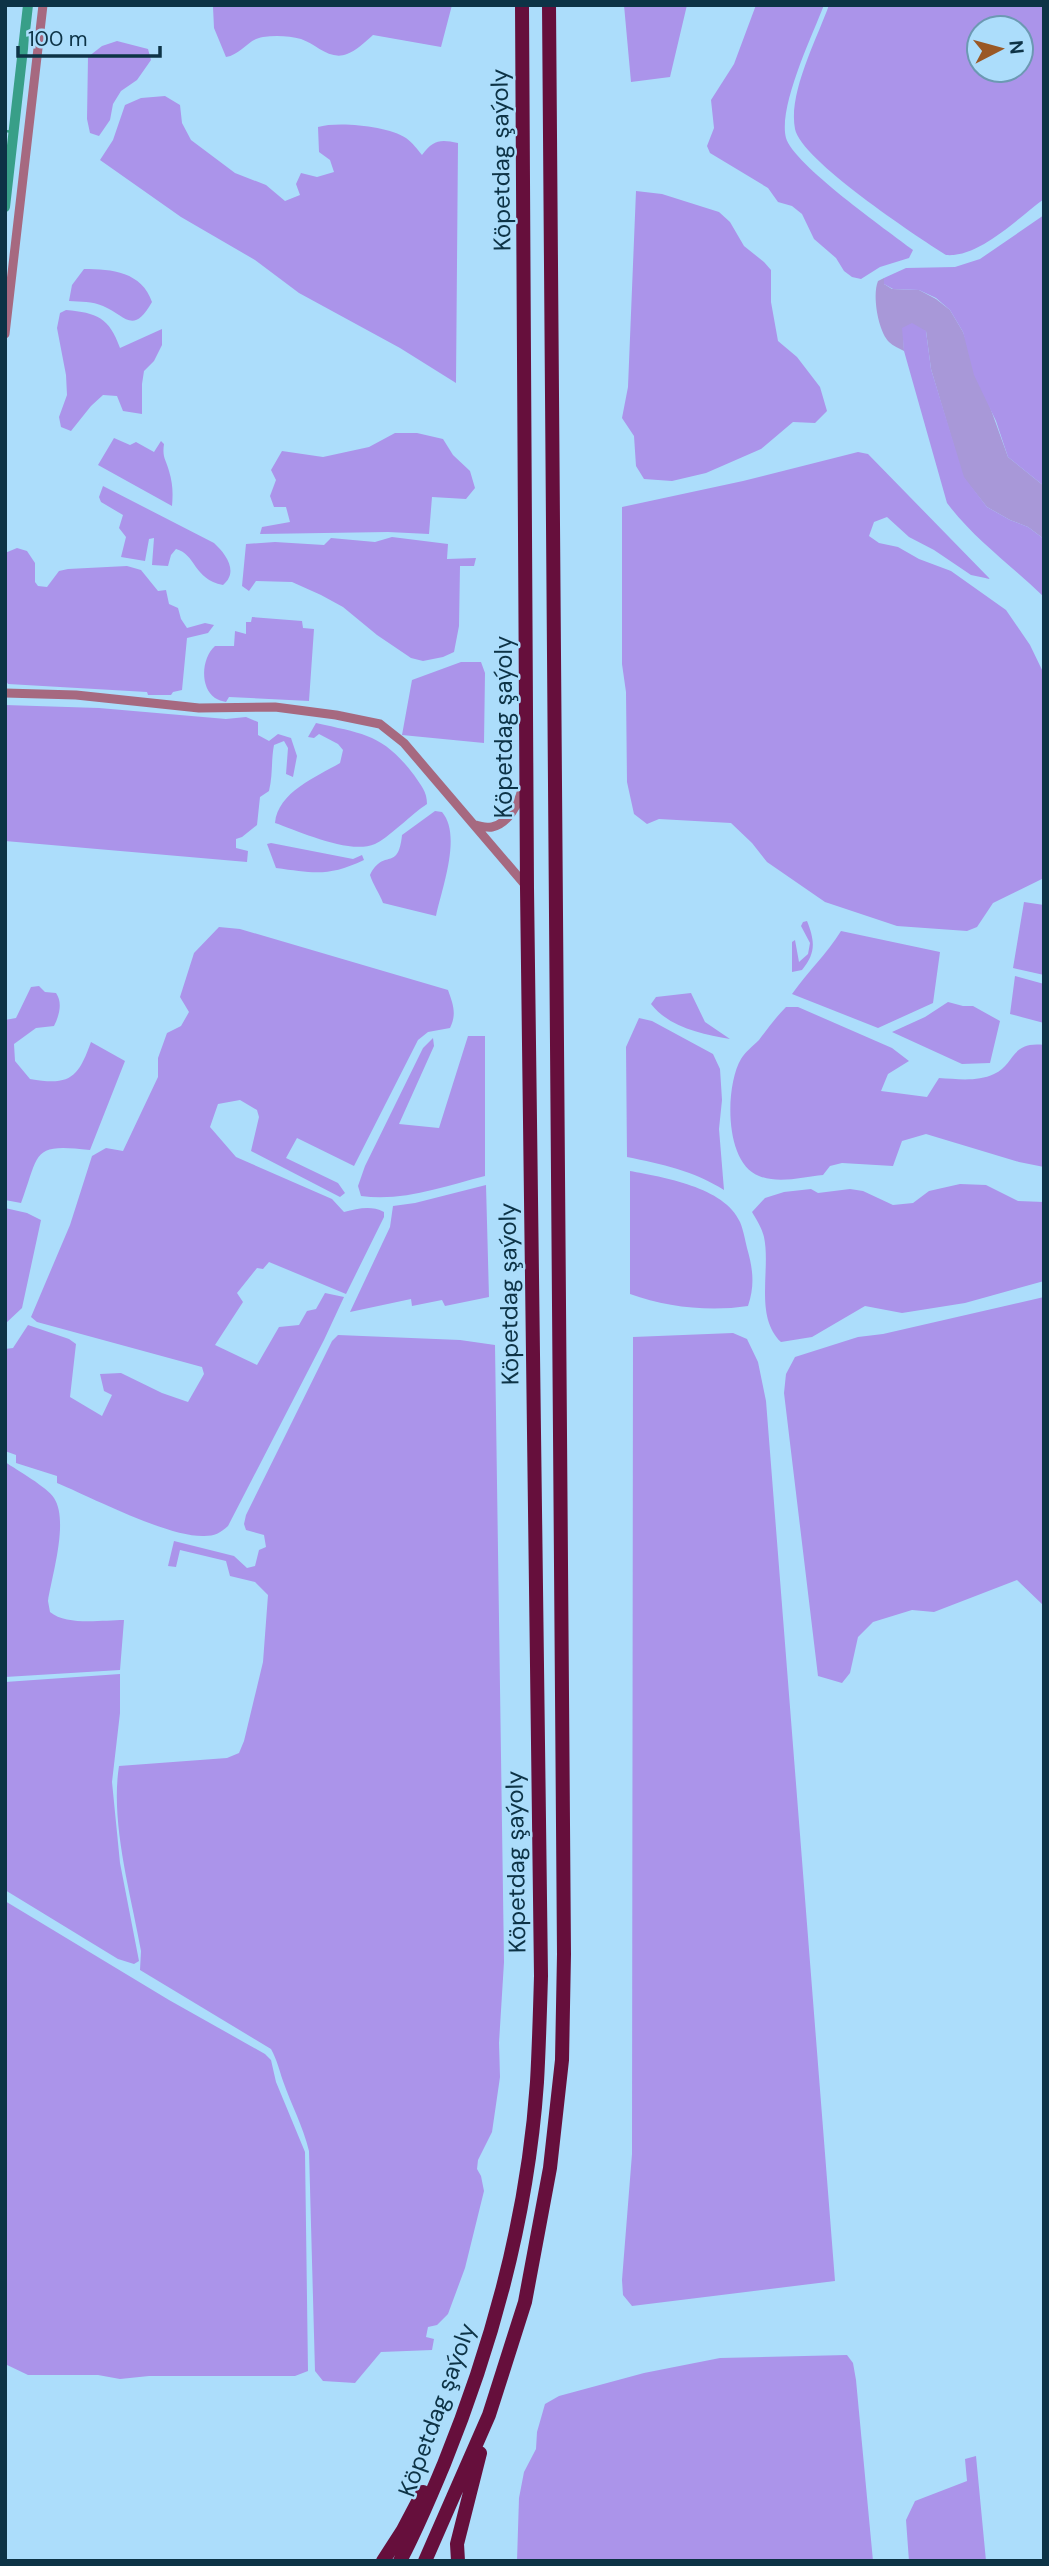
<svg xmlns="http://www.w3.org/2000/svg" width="1049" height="2566" font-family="'DM Sans',sans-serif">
  <rect width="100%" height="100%" fill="#acddfb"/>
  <path fill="#a898d8" d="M884,278V284L892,289L919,290L936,299L950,310L963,332L1008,457L1044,486V539L1028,527L1010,520L987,507L963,477L931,369L926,331L903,328L904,351C899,348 893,346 889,342C878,331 872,295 878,281Z"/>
  <path fill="#ab94ea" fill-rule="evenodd" d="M219,5H452L441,47L373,35C365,42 356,51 347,54C330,61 316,44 301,39C290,36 276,35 263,37C248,39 241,55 226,57L214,28L213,7Z
    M624,5H687L670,77L631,82Z
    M756,5H824C812,36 778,107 786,138C793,164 888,231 913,250L909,258L880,267L861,279L852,277L844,271L836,258L814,239L802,214L792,206L778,202L768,188L710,153L707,146L714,128L711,100L734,64Z
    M829,5H1044V199C1018,218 979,258 946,255C916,236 801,160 795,129C788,93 817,39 829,5ZM979,28H1021V70H979Z
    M117,41L148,49L151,60L137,80L121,91L113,104L110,120L99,136L90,133L87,119L88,57L102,46Z
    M165,96L180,105L182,123L191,140L235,173L266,185L285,201L300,195L296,184L301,173L317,177L334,172L330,160L319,152L318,127C338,121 388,126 406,138C413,143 417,149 422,155C433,140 440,139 458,143L456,383L400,348L299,293L255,260L181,217L100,160L113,140L125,105L141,98Z
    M636,191L662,194L719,212L730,222L744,246L764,262L771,270V302L778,341L797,357L820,387L827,411L815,423L793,422L761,449L706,473L672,481L644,479L636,466L634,436L622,418L628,387Z
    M1044,215V486L1008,457L996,421L974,375L963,332L950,310L936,298L919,290L893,289L884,284V278L906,268L955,267L980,259Z
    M84,269C112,269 142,272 152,302C133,336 125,315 103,306C92,301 81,302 69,301L72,285Z
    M66,310C97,313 109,317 120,348L162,329V345L154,361L144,371L142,384V414L123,411L117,396L103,395L91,406L71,431L61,427L59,417L67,395L66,375L57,328L60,313Z
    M912,323L926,331L931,369L964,477L987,507L1010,520L1028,527L1044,539V597C1011,565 974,539 947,503L904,351L902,328Z
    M395,433H417L443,439L453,455L470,471L475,488L466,499L432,497L429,534L388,532L260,534L262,527L290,522L286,507H274L270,496L276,480L271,470L282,451L323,457L369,447Z
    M114,438L130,445L136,442L154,452L161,441L164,444C162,458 166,459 169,471C173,484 173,494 172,506L98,465Z
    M858,452L868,454L990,579L971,575L934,550L909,537L887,517L874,522L869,536L879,543L898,547L919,559L951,571L1006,610L1030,645L1044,674V878L993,903L977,927L967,931L897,926L825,902L767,862L752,843L731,823L659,819L647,824L634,814L627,782L626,692L622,664V507L743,481Z
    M103,486L214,543C226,554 239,572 223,585C193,579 196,554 176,549L171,555L168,566L152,565L154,538L149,539L145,561L121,557L126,537L119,528L123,515L101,502L99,497Z
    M392,537L448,544L447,559L476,558L474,566H460L459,626L454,652L443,657L423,661L411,658L377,635L343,607L321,595L292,582L256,581L249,591L242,586L246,544L275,542L324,545L331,538L375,542Z
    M17,548L27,551L35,563V582L38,586L47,587L59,571L68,569L127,566L141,570L158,591L166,590L169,604L178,608L181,619L187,628L205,623L214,625L208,633L187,638L182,690L173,692L171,695H148L147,692L8,684L5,679V553Z
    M252,617L302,621L303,628L314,629L309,701L229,697L226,702C222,701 218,700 215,698C199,687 202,657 215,646H234L235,631L246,634V622H251Z
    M461,662H481L485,673L484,743L402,735L412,680Z
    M5,705L99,708L226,719L246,717L258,722V735L269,741L278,734L291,738L297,756L293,777L286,774L288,748L284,741L274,745C271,760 273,775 269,791L260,797L257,825L242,837L236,839V848L248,851L247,862L5,841Z
    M316,723C364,734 383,734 414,775C421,786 427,791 427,804C413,813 387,839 375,844C349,855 299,831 275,823C278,792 316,777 340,763L343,750L338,744L319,734L314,738L308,737Z
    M435,811L442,812C462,835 442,888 436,916L383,903C379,892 373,885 370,875C384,847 398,873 402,835Z
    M271,843L353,859L362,855L364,860C328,877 314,873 276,868L267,844Z
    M1024,902L1044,905V975L1013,968Z
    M807,921C815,941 816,953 802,970L792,972V942L795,940L799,962L808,954L810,943L801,926L803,922Z
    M219,927L240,929L448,990C453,1004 457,1014 450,1028L428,1032L418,1040L354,1166L297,1138L286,1158L338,1183L345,1193L340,1197L251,1151L259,1117L257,1110L240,1100L218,1104L210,1127L236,1157L332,1199L344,1212C358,1209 370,1205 384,1212V1217L346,1294L269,1262L263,1269L257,1268L237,1293L243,1302L215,1345L257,1365L279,1327L299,1325L307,1311L316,1309L325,1293L344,1297L324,1340L228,1526C220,1533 215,1536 204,1536C167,1537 93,1498 57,1483V1476L16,1463V1455L5,1451V1349L13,1348L28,1325L69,1339L76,1344L70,1397L102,1416L112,1395L104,1391L100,1374L121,1373L162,1393L188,1402L204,1374L202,1367L37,1322L31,1317L70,1225L92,1156L106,1148L123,1151L158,1077V1058L167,1033L181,1026L189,1012L180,997L194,953Z
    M841,931L940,952L933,1003L878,1028L792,994C808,971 827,954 841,931Z
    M1015,976L1044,984V1023L1010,1014Z
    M39,986L45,992L56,993C63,1003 59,1016 54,1026L36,1028L14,1044L15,1061L30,1079C70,1086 78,1078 91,1042L125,1061L90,1150C31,1143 40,1152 21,1203L5,1200V1020L16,1018L31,987Z
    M691,993L705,1022L730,1039C702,1034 670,1028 651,1004L656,997Z
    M948,1002L963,1006H973L1000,1021L990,1063L962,1064L892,1032L925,1017Z
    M786,1007H798L892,1048L909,1061L888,1074L881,1091L927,1097L939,1078C957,1079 977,1082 994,1074C1015,1065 1010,1041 1044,1045V1167L1019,1162L926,1134L902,1141L893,1166L842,1163L830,1166L823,1175C803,1177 779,1184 759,1176C724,1163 725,1086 741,1059C745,1052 753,1046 759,1040C768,1028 776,1017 786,1007Z
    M639,1018L652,1021L713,1054L720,1069L722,1100L719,1129L724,1190C694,1171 662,1164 627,1157L626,1047Z
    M468,1036H485V1176C445,1186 403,1202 361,1196L358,1186L365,1166L423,1048L433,1038L434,1046L399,1124L439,1128Z
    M630,1171C662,1177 725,1187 740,1222C743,1229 745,1239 747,1248C753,1269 755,1285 748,1306C709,1312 666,1307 630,1294Z
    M960,1184L986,1185L1018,1201L1044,1202V1281L965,1303L902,1313L865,1306L812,1337L781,1342C754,1316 771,1270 764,1237C762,1228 756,1219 752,1212L765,1198L784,1192L811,1189L818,1193L850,1189L863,1191L893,1205L913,1203L929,1191Z
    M486,1185L489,1297L445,1306L442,1300L412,1306L411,1299L350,1312L390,1227L393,1206L415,1203Z
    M5,1208L27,1213L41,1220L22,1308L5,1324Z
    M1044,1297V1606L1017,1580L934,1612L912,1610L873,1622L858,1637L850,1673L842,1683L818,1676L784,1393L786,1374L795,1357L858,1337L883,1334Z
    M733,1333L747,1339L758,1362L766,1401L835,2281L632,2306L623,2295L622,2280L632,2154L633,1337Z
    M338,1335L460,1340L495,1345L504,1962L499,2043L500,2077L492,2132L478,2160L477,2169L481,2176L484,2191L465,2268L448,2314L437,2325L428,2327L426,2337L434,2339L432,2350L381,2352L355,2383L323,2381L315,2371L309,2151C303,2126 291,2104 283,2081C279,2069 277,2060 271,2049L140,1970L141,1951C131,1894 110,1823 119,1766L227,1758L239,1753L244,1741L263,1662L268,1595L255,1582L230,1576L226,1561L180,1550L176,1567L168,1566L174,1541L234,1556L247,1568L255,1566L259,1550L266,1547L264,1535L246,1530L244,1524L246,1515L332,1341Z
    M5,1462C17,1470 47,1487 54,1498C69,1521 52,1575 48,1601L50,1612C67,1626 102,1620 124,1620L120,1670L5,1677Z
    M120,1674V1713L112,1782L120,1863L139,1961L134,1964L118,1959L5,1890V1682Z
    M5,1901L169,2000L265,2054L271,2060L276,2082L305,2152L308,2371L295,2376H149L120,2379L98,2375H28L5,2364Z
    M847,2355L853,2363L856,2380L873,2561H517L519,2498L524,2472L536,2449L537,2432L545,2404L559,2396L644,2373L720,2358Z
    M976,2456L986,2561H909L906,2520L915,2501L967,2481L965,2459Z"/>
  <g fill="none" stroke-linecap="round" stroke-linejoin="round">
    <path stroke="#389f88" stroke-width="2.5" d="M5,131L14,132"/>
    <path stroke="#389f88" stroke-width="10" d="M5,207L28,5"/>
    <path stroke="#a66980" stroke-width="9" d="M5,334L43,5
      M5,693L76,695L199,708L275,707L336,715L380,724L404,743L527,887
      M475,825C480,826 487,828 492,827C508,824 519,803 522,789"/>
    <path stroke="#660f3c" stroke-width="14" d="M383,2561L403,2530L423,2492
      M400,2561C417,2529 430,2497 444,2464C493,2343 528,2213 537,2082C539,2047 540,2011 541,1976L527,888L522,5
      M425,2561L489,2415L525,2302L550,2168L562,2060L564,1954L549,5
      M458,2561L457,2544L480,2453"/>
  </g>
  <g text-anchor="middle" stroke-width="5" stroke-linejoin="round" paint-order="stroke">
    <g font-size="24" fill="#0d3346" stroke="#acddfb">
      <text transform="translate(501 160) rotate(-91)" y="8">Köpetdag şaýoly</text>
      <text transform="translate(504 727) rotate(-90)" y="8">Köpetdag şaýoly</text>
      <text transform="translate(509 1294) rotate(-91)" y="8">Köpetdag şaýoly</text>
      <text transform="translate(516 1862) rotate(-91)" y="8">Köpetdag şaýoly</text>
      <text transform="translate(437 2410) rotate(-70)" y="8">Köpetdag şaýoly</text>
    </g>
  </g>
  <rect width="1049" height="2566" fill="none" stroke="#0d3346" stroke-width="14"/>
  <g transform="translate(1000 49) rotate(84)"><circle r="33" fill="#acddfb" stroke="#6c99b3" stroke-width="2"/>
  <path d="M0-5L12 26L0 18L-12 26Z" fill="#9a5825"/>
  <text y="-10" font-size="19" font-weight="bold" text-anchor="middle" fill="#0d3346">N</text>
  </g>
  <path d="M18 46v10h142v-10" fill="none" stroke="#0d3346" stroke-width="3.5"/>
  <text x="28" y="46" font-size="21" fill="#0d3346" stroke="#acddfb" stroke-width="5" paint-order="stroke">100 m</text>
</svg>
